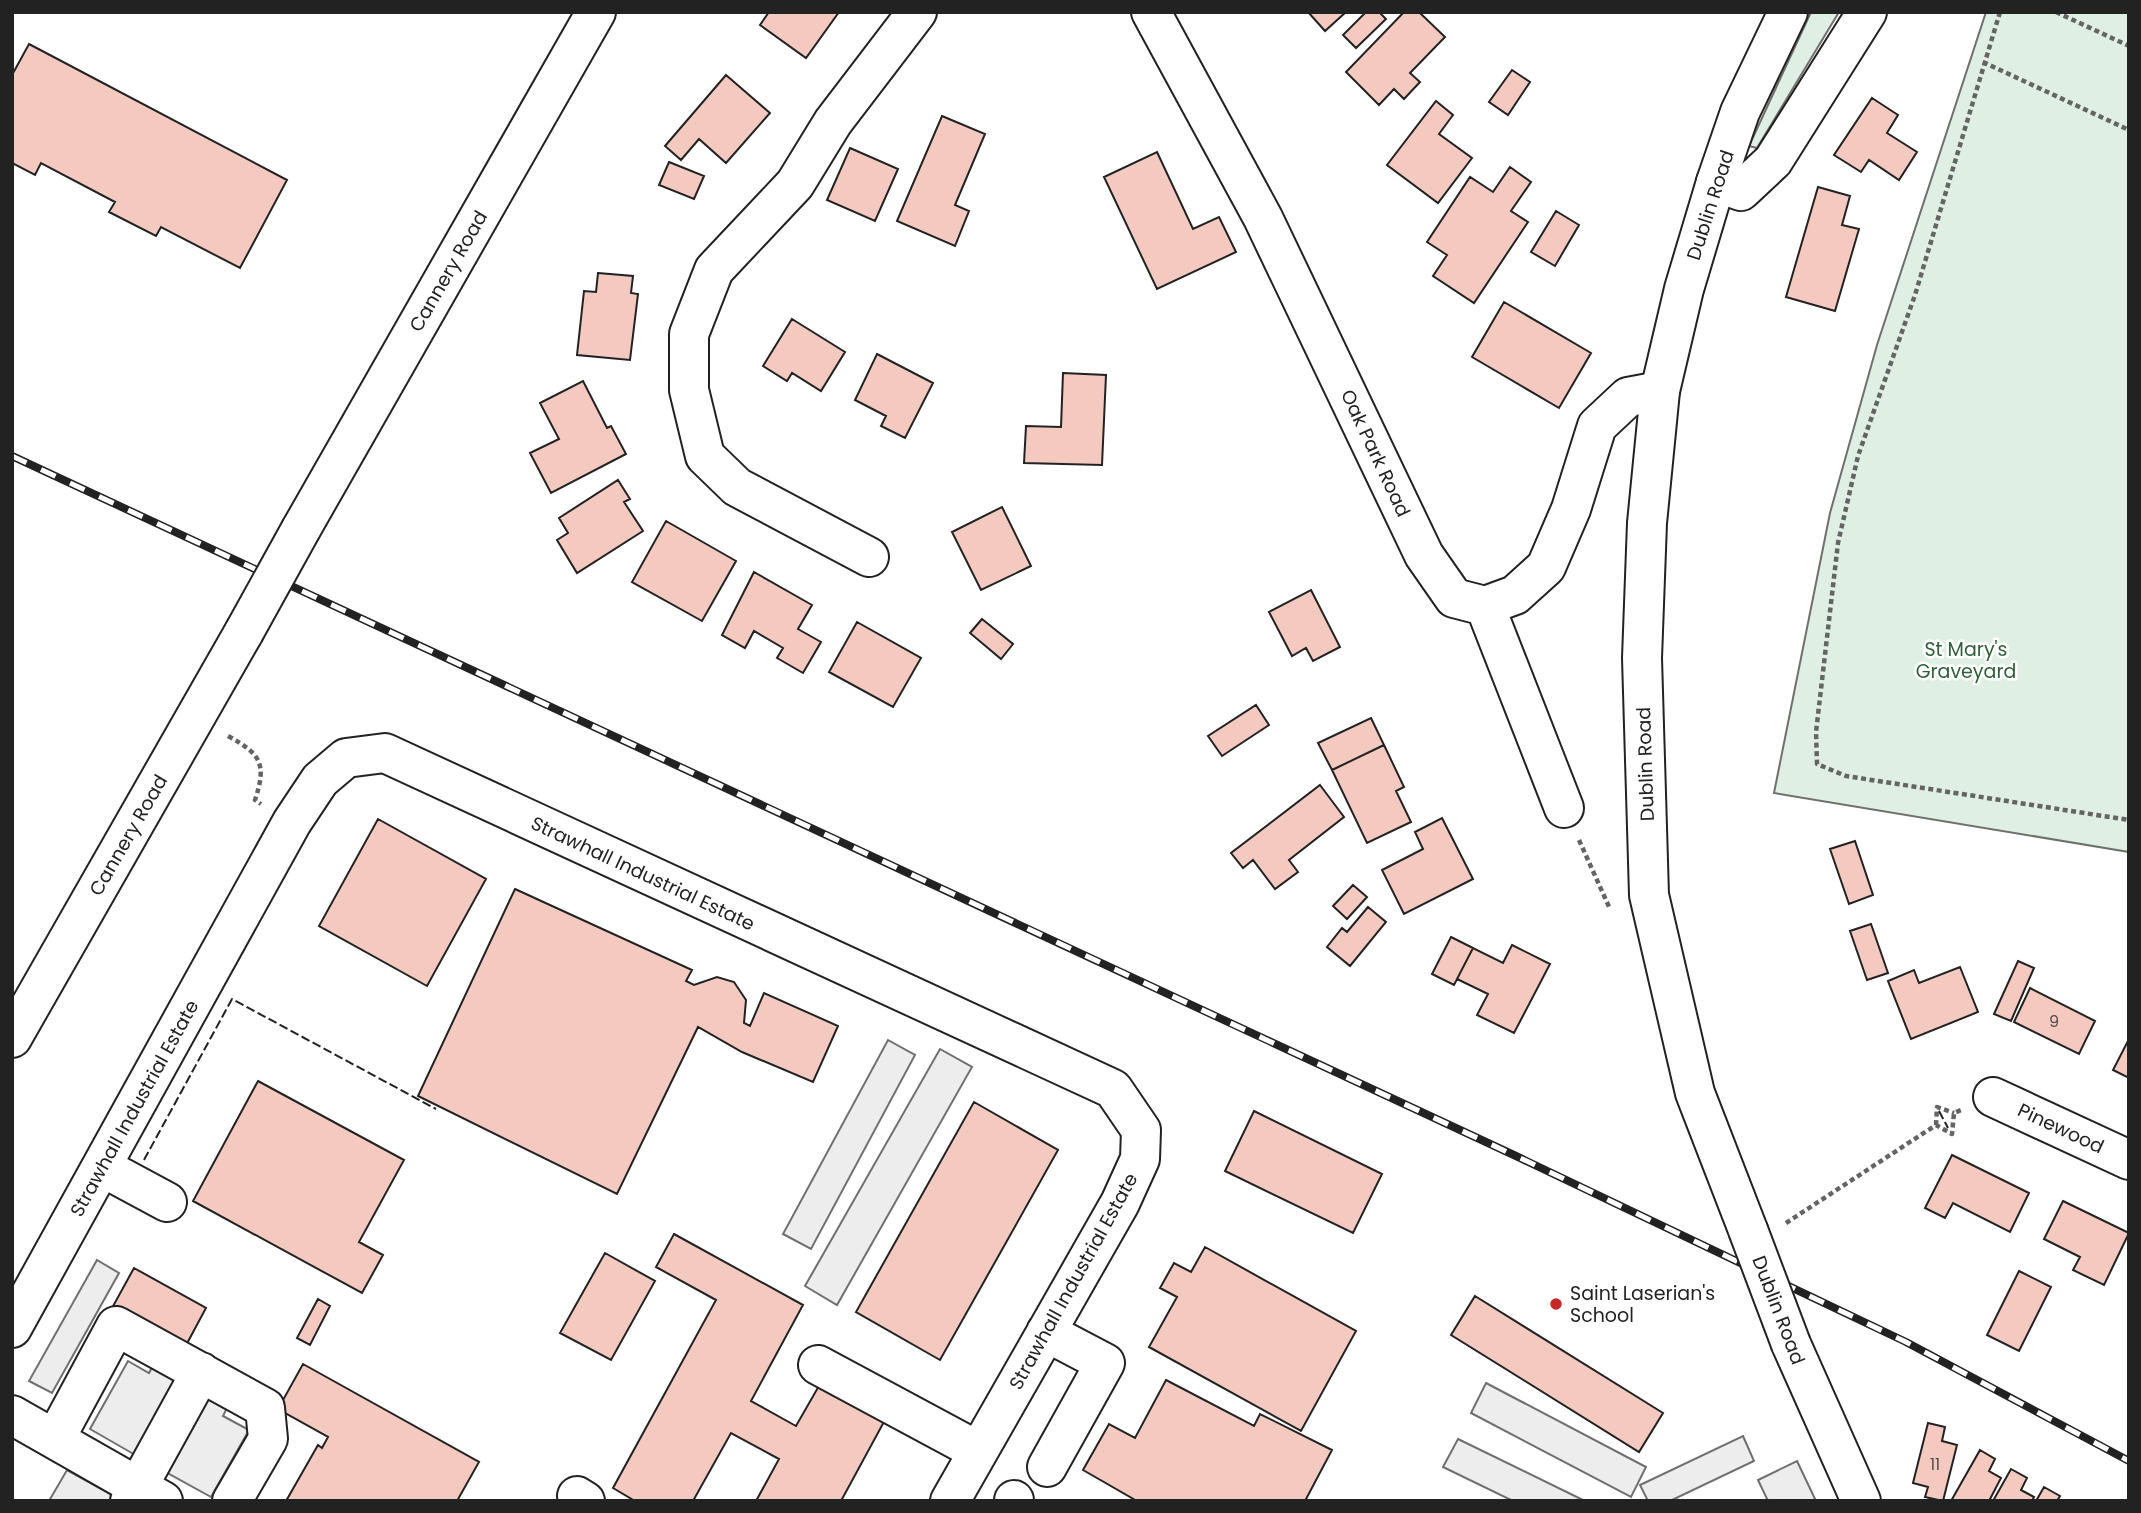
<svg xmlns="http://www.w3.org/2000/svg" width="2141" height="1513" font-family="Poppins,sans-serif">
  <rect width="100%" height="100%" fill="#fff"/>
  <path fill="#e0efe3" stroke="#6f6f6f" stroke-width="2" d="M1811,12H1839L1757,148L1749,146Z
    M1986,12H2129V852L1774,793L1830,513L1877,345Z"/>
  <path fill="#ededed" stroke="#6f6f6f" stroke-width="2" d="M888,1040L915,1055L811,1249L783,1234Z
    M940,1049L972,1067L837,1305L805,1286Z
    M97,1260L119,1273L52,1393L29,1381Z
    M157,1358L183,1373L137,1456L90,1429L128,1361L149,1373Z
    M1486,1383L1646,1467L1631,1497L1471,1413Z
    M210,1390L230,1402L223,1416L249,1430L211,1497L164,1471Z
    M1743,1436L1754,1461L1670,1501H1648L1640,1485Z
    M1458,1439L1585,1501H1513L1443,1467Z
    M1797,1461L1816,1501H1768L1758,1480Z
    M67,1470L114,1496L111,1501H49Z"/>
  <path fill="#f3c9c0" stroke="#222" stroke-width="2" d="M769,12H839L806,58L760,25Z
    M1308,12H1346L1325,31Z
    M1366,12H1379L1386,19L1356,48L1343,35Z
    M1404,12H1419L1445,37L1410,73L1420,82L1404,99L1394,89L1379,105L1346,72Z
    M29,44L287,180L240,268L161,227L156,236L109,212L115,202L41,163L35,175L12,163V75Z
    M1512,70L1530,82L1508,115L1489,102Z
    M726,75L770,113L726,163L699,139L681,160L665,146Z
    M1872,98L1898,115L1887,133L1917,152L1899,180L1869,160L1861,172L1834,155Z
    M1436,101L1453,115L1439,134L1472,158L1438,203L1387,165Z
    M942,116L985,134L955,205L969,211L955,246L897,221Z
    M850,148L898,169L875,221L827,200Z
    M1157,152L1193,229L1219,217L1236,252L1157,289L1104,177Z
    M669,162L704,176L694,199L659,185Z
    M1510,167L1531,182L1511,211L1528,222L1474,303L1433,276L1447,255L1427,242L1470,177L1493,192Z
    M1818,187L1850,196L1842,225L1859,229L1835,311L1786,297Z
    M1556,211L1579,225L1555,266L1531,252Z
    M598,273L633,276L631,293L638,294L630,360L577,355L584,291L596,292Z
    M1504,302L1591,353L1559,408L1472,357Z
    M792,319L845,352L821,391L792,373L787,381L763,366Z
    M877,354L933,383L905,438L881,426L886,416L855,400Z
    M1063,373L1106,375L1102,465L1024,463L1026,426L1061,427Z
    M583,381L607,428L611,426L626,454L551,493L530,453L559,439L540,403Z
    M618,480L630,499L624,502L643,531L577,573L557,540L568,533L559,518Z
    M1002,507L1031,566L981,590L952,532Z
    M666,521L736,561L702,621L632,582Z
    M754,572L812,605L798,629L821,642L803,673L777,658L783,648L754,631L745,648L722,635Z
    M1311,590L1340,647L1313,661L1306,648L1292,656L1269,612Z
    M982,619L1013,644L1001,659L970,633Z
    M857,622L921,658L893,707L829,672Z
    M1256,705L1269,725L1222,756L1208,736Z
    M1371,718L1384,745L1332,770L1318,743Z
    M1384,745L1404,787L1396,791L1411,822L1367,843L1332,770Z
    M1320,785L1344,817L1289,860L1298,872L1275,889L1253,860L1243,868L1231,853Z
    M1442,818L1473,879L1404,914L1382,870L1423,849L1415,832Z
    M378,819L486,879L427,986L319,926Z
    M1855,841L1873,895L1849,904L1830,849Z
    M1353,885L1367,897L1347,919L1333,906Z
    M515,889L692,970L686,981L694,985L717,977L734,982L746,1000L744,1023L750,1026L764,993L838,1026L813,1082L742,1052L698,1027L617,1194L418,1096Z
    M1368,907L1386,922L1350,966L1327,947L1342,928L1347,932Z
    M1871,924L1888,973L1867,980L1850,931Z
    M1451,937L1473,948L1454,985L1432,974Z
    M1512,945L1550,964L1514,1033L1477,1015L1488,994L1457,979L1473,948L1503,963Z
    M2018,961L2034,968L2011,1021L1994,1014Z
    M1960,967L1978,1012L1911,1039L1888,981L1914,970L1919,983Z
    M2030,988L2095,1021L2079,1054L2014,1022Z
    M2129,1039V1078L2113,1070Z
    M258,1081L404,1160L359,1242L383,1255L362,1293L193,1201Z
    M974,1102L1058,1150L940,1360L856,1312Z
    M1254,1111L1382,1174L1353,1233L1225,1171Z
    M1952,1155L2029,1193L2010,1232L1953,1203L1945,1218L1925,1208Z
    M2063,1201L2129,1233L2104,1285L2073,1270L2080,1257L2044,1239Z
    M674,1234L803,1305L751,1401L796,1426L820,1384L885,1420L841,1501H756L779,1459L731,1433L693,1501H635L613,1488L716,1300L656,1267Z
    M1205,1247L1356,1331L1301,1431L1149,1347L1177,1297L1160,1288L1174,1263L1191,1272Z
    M605,1253L655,1281L611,1360L560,1333Z
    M134,1268L206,1308L184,1349L112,1308Z
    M2019,1271L2051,1287L2019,1351L1987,1335Z
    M1475,1296L1663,1413L1639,1452L1451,1335Z
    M318,1299L330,1306L310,1345L297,1338Z
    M303,1364L479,1462L457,1501H286L318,1445L322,1448L328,1437L278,1409Z
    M1166,1380L1254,1426L1260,1414L1332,1450L1305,1501H1137L1083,1470L1109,1424L1135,1438Z
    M1928,1423L1945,1427L1942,1441L1957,1445L1943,1501L1925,1497L1928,1487L1913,1483Z
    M1980,1450L1995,1459L1989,1471L2001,1478L1989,1501H1951Z
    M2011,1469L2027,1478L2021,1490L2034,1497L2032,1501H1993Z
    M2044,1487L2060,1496L2057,1501H2036Z"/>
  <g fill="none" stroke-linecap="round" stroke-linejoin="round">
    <g stroke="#222" stroke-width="42">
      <path id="minor" d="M1151,12L1263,218L1424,555L1454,598L1485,606L1515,595L1546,567L1571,509L1597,426L1628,397L1660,391
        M1716,182L1741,191L1773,161L1867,12
        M869,557L737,487L705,456L689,390V334L714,270L795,184L833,122L917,12
        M1485,606L1564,808
        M1993,1097L2129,1160
        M102,1167L167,1202
        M12,1328L292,822L320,780L346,758L385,753L1113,1089L1141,1130L1140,1159L1120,1203L950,1501
        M1046,1332L1105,1363L1047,1467
        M818,1365L978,1451
        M12,1415L163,1501
        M55,1439L116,1326L265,1408L268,1439L232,1501
        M577,1496L585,1501
        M130,1501L201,1372
        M1014,1501V1500"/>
    </g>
    <g stroke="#222" stroke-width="42">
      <path id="major" d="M301,529L596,12
        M12,1038L244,632
        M1748,1230L1695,1093L1649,895L1642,658L1647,523L1660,391L1684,289L1716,182L1740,112L1788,12
        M1791,1344L1861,1501"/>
    </g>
    <path stroke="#646464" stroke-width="4.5" stroke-dasharray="5 3.5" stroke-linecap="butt" d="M2000,12L1915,295L1858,456L1838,543L1816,732L1817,764L1846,776L2129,820
      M2056,12L2129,46
      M1983,62L2129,130
      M228,736C261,754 267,764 255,800L261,804
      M1579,840L1610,909
      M1936,1125L1937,1107L1954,1113
      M1786,1223L1936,1125L1952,1134L1954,1113L1961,1110"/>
    <use href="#minor" stroke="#fff" stroke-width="38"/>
    <use href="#major" stroke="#fff" stroke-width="38"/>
    <g stroke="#222" stroke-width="8">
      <path id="rail" d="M12,456L1516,1156L1906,1342L2129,1461"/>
    </g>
    <use href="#rail" stroke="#fff" stroke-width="5" stroke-dasharray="16" stroke-linecap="butt"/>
    <g stroke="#222" stroke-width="42" stroke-linecap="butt">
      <path id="major-bridge" d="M244,632L301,529
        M1748,1230L1791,1344"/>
    </g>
    <use href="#major-bridge" stroke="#fff" stroke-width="38"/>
    <path stroke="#222" stroke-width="2" stroke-dasharray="9 3.5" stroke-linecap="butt" d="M1939,1111L1948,1128
      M144,1160L232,999L436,1109"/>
  </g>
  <circle fill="#c62828" stroke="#fff" stroke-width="2.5" cx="1556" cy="1304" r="7"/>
  <g text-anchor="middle" stroke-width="5" stroke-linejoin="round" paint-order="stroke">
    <g font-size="16" fill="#564c4a">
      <text x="2054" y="1027">9</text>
      <text x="1935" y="1470">11</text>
    </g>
    <g font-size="19" fill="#222" stroke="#fff">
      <text transform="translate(1710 205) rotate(-72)" y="7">Dublin Road</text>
      <text transform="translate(448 271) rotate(-60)" y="7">Cannery Road</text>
      <text transform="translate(1376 453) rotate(65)" y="7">Oak Park Road</text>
      <text transform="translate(1645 764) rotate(-92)" y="7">Dublin Road</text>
      <text transform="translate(128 835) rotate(-60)" y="7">Cannery Road</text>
      <text transform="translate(643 873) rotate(25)" y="7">Strawhall Industrial Estate</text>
      <text transform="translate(134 1108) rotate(-61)" y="7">Strawhall Industrial Estate</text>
      <text transform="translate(2061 1128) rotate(25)" y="7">Pinewood</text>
      <text transform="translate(1073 1281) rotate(-61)" y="7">Strawhall Industrial Estate</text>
      <text transform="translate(1779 1310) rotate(69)" y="7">Dublin Road</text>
    </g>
    <g font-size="19" fill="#2f5e38" stroke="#fff">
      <text x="1966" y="656">St Mary's<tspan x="1966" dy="22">Graveyard</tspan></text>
    </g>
    <g font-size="19" fill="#222" stroke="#fff" text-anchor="start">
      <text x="1570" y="1300">Saint Laserian's<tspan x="1570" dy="22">School</tspan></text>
    </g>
  </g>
  <rect width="2141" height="1513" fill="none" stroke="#222222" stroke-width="28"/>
</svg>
